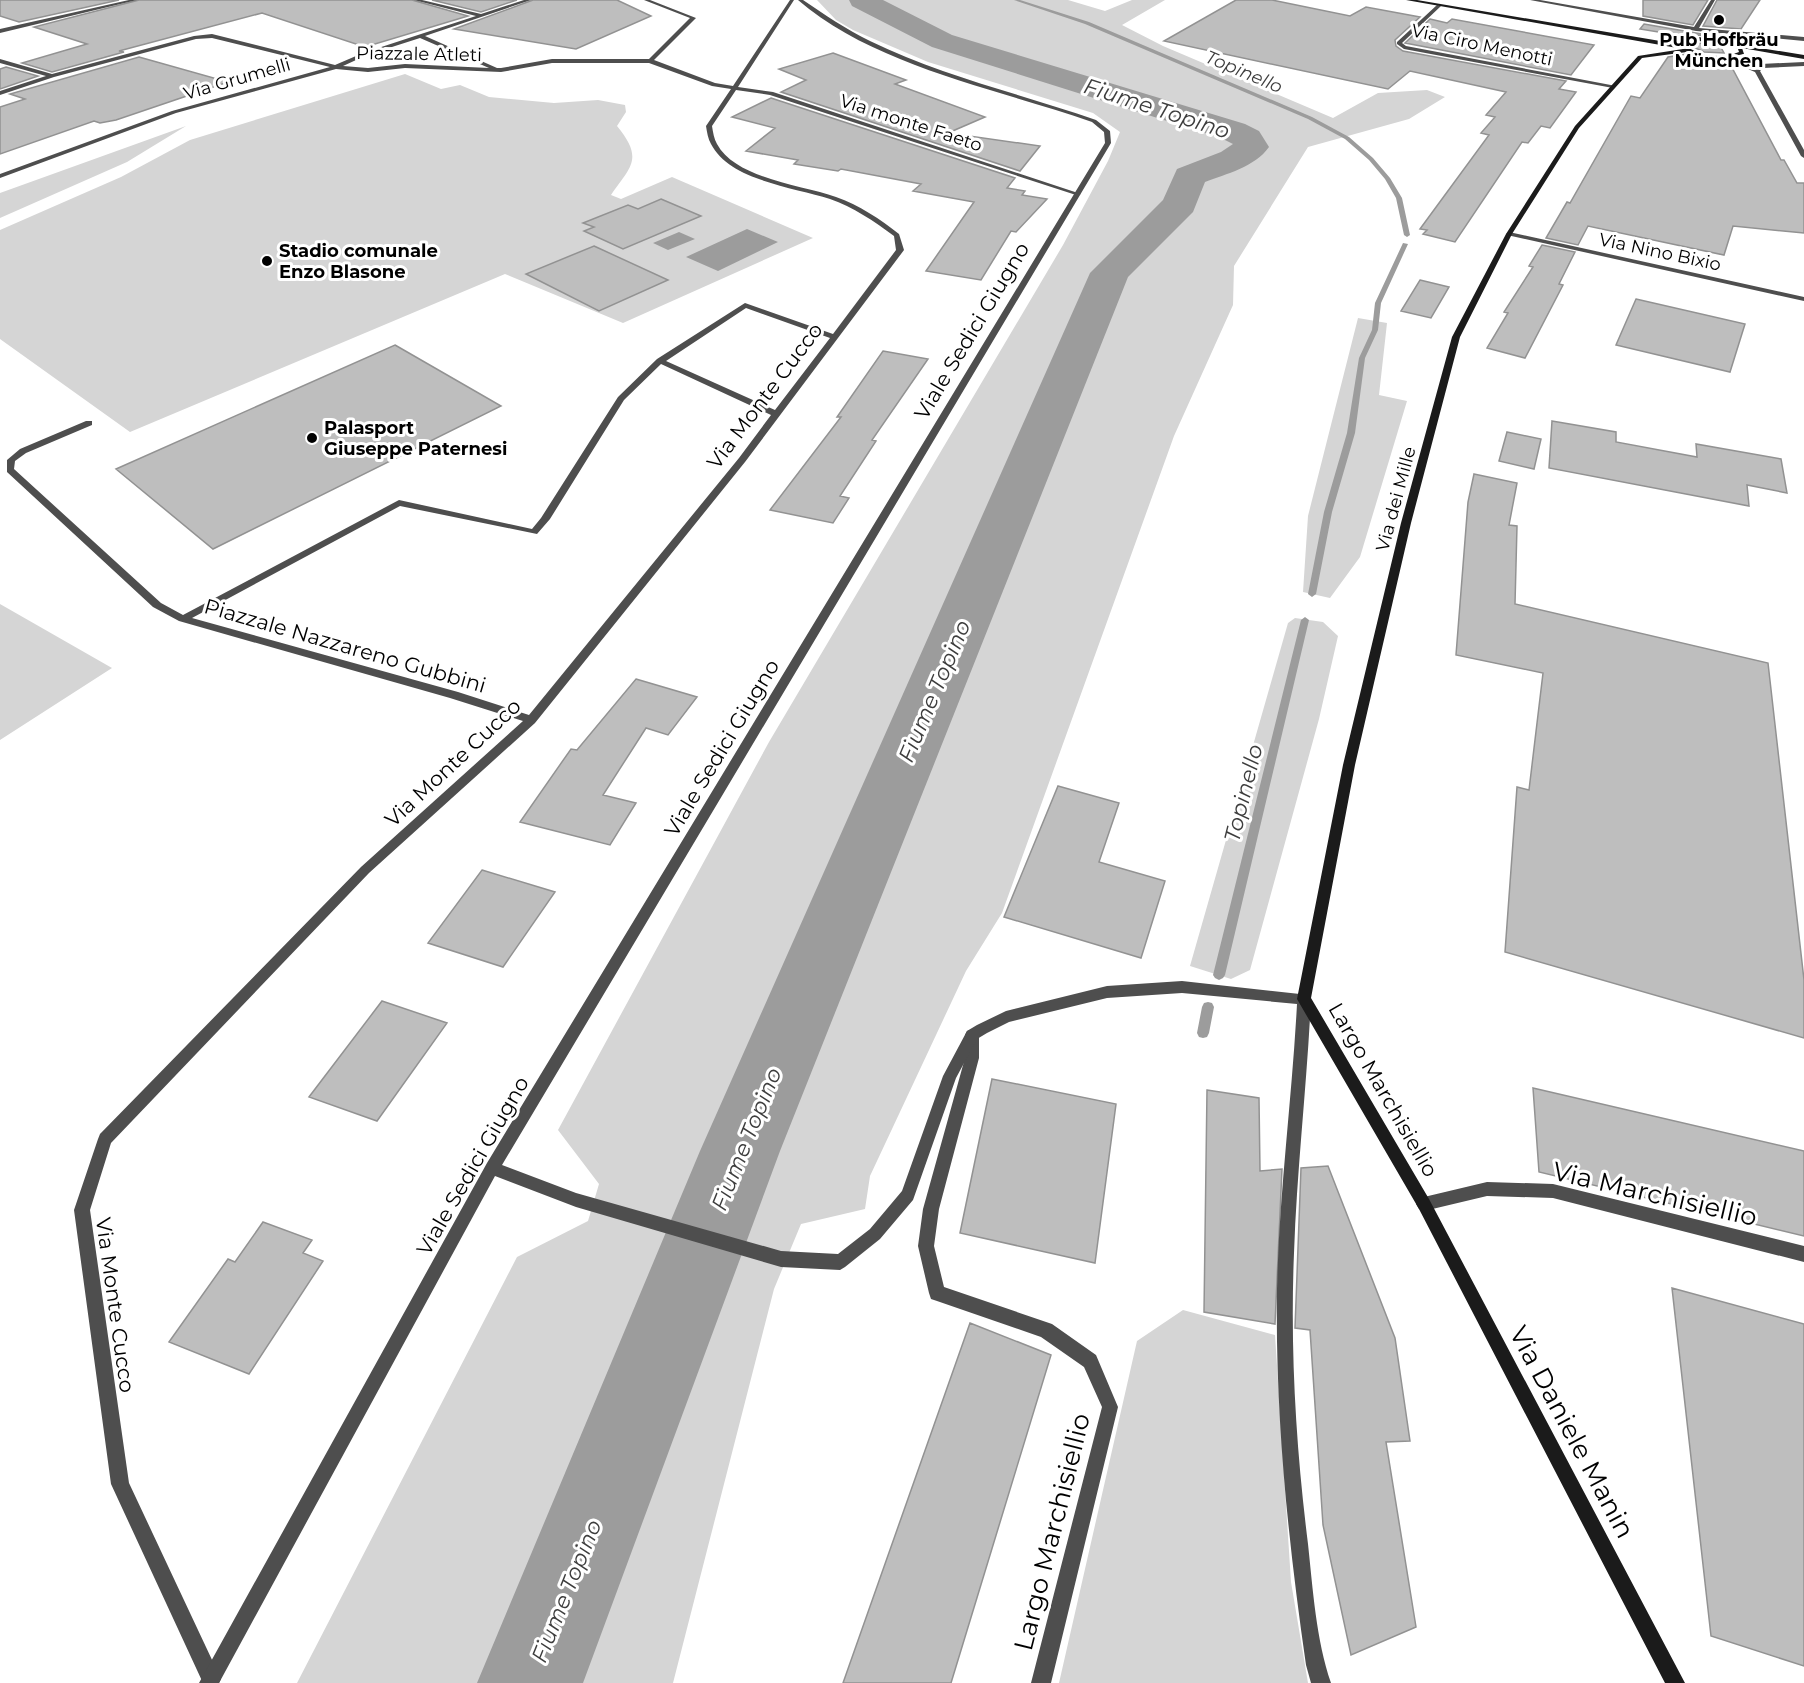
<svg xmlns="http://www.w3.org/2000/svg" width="1804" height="1683" font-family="Montserrat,sans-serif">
  <rect width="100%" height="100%" fill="#fff"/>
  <path fill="#d5d5d5" d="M817,0H1068L1105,11L1132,0H1165L1122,25L1163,46L1333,118L1378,93L1427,90L1445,97L1409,119L1308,147L1234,266L1233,305L1174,436L1002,913L966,971L870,1176L865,1209L801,1224L774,1289L673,1683H297L517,1257L588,1221L599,1184L558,1130L769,742L1063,245L1108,161L1120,132L1093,113L928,62L853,30L836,20Z
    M405,74L441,89L460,85L489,97L554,103L598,100L625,105L626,112L617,126C644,159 631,166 611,195L621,199L672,177L813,238L623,323L505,274L130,432L0,339V230L121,177L190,140Z
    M186,126L127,162L0,218V193Z
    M1358,318L1387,323L1379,395L1407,401L1360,557L1330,598L1303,592L1308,516Z
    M0,604L112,668L0,740Z
    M1295,618L1323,622L1338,636L1319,719L1250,970L1231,979L1190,966L1288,623Z
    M1183,1310L1275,1335L1291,1582L1308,1683H1059L1137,1341Z"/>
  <path fill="#9c9c9c" d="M747,229L778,242L718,271L686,257Z
    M679,232L695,239L668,250L653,243Z"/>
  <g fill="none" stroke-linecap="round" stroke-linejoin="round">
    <path fill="#9c9c9c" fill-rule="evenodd" d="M1014,0H1020L1089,22L1312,117L1349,137L1373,158L1390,178L1402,198L1410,235L1407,237L1404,235L1396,198L1385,179L1369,160L1345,139L1308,119L1085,24Z
      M1403,243L1408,244L1381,303L1378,330L1365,358L1355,433L1332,512L1316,594L1312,597L1308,594L1324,512L1347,433L1359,358L1372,330L1375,303Z
      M1305,617L1309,620L1225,975L1223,978L1219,980L1215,978L1213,975L1301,620Z
      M1208,1002L1212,1003L1214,1007L1209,1033L1207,1037L1203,1038L1199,1037L1197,1033L1202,1007L1204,1003Z"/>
    <path fill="#9c9c9c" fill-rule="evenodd" d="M849,0H883L952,35L1245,124L1259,131L1269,147C1255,167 1226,174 1205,182L1193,212L1128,277L780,1151L583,1683H477L700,1151L1090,273L1163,200L1177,169L1221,152L1233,144L1221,138L932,47L852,6Z"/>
  </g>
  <path fill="#bebebe" stroke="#929292" stroke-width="1.5" d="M0,0H119L19,22L0,16Z
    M139,0H412L468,16L365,47L262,13L119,51L124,52L52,72L22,63L87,44L34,27Z
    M432,0H517L481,12Z
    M533,0H617L651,16L576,49L454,29Z
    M1236,0H1272L1350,16L1366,7L1420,17L1395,40L1396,46L1403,51L1566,81L1559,89L1576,92L1550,128L1541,126L1528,143L1522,142L1455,242L1423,234L1427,230L1420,229L1489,135L1481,133L1495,117L1486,115L1506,92L1410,71L1388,89L1164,41Z
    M1643,0H1708L1693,25L1643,16Z
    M1717,0H1760L1741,29L1703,26Z
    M1430,19L1447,23L1452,19L1594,45L1571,75L1405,43Z
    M1644,24L1696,33L1715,36L1692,35L1679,41L1683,36L1640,29Z
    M1693,43L1719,44L1724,53L1704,52L1689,45Z
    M833,53L906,80L895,84L985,117L948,133L1040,146L1020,171L781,92L806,80L779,69Z
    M1687,54L1730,64L1781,160H1784L1797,183H1804V233L1733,226L1724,255L1588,226L1578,245L1546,238L1567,202L1570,203L1631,96L1640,98L1668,57Z
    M139,57L228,82L116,120L100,123L94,121L0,154V107L25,99L10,94Z
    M6,67L38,76L0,89V69Z
    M771,98L1015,178L1007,188L1025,191L1022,195L1047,199L1016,232L1011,231L981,280L926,271L974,202L913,191L921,184L841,169L838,171L794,164L798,160L746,151L775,128L732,117Z
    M661,199L701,216L623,249L584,231L594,227L583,223L628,205L638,209Z
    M1542,245L1575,252L1559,284L1563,285L1525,358L1487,348L1508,313L1504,312L1533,267L1529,266Z
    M594,246L668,280L599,311L526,274Z
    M1420,280L1449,287L1431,318L1401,311Z
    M1636,299L1745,324L1730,372L1616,345Z
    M395,345L501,406L213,549L116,469Z
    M883,351L928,359L872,440L876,441L840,496L849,498L833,523L770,510L841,417H837Z
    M1552,421L1616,432V442L1697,457L1696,444L1781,459L1787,493L1747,485L1749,506L1549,468Z
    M1507,432L1541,439L1534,469L1499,461Z
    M1474,474L1517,483L1509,525L1517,526L1515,604L1768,663L1804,980V1038L1505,952L1517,787L1529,790L1543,673L1456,655L1468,502Z
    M636,679L697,697L668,735L646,728L603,795L636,803L610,845L520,822L571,749L577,750Z
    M1058,786L1119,803L1099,862L1165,881L1141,958L1004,917Z
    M482,870L555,892L503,967L428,943Z
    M382,1001L447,1023L377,1121L309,1097Z
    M992,1079L1116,1104L1095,1263L960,1233Z
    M1533,1088L1804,1151V1236L1539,1172Z
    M1207,1090L1259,1098L1260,1171L1282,1169L1275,1324L1204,1312Z
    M1328,1166L1395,1338L1410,1441L1386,1442L1416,1627L1351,1655L1323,1525L1310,1330L1295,1328L1301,1168Z
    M263,1222L312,1240L303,1253L323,1261L249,1374L169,1342L228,1259L235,1262Z
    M1672,1288L1804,1324V1666L1711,1636Z
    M970,1323L1051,1355L951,1683H843Z"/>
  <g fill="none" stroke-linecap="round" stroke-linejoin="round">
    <path fill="#4e4e4e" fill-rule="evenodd" d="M129,0H137L0,33V29Z
      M414,0H422L481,14L524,0H531L425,36L497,68H501L552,59H649L690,18L644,0H650L696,18L654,60L715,83L733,86L790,0H794L738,87L773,92L1081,194L1076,195L770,95L736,90L712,126C713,132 714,139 717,144C736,179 802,185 836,197C859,205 880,219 899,234L904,250L745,462L535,723L369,873L111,1143L90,1210L129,1483L221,1679L219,1683H203L111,1484L74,1210L98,1139L100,1134L361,867L523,721L450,698L179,621L153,607L7,472V460L20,449L86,421H92V425L26,453L15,461L14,469L161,603L183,615L399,500L532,529L541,518L618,397L657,359L745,303L833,334L896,250L894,236C874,221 853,207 830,199C794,187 730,181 711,144C708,139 707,132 706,126L731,89L712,86L649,63H552L501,72L405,68L368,72L336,69L176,113L0,178V174L172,111L330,67L212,38L196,39L54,77L0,95V91L46,76L0,63V59L52,74L194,36L212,34L335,65L363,53L476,16ZM420,38L489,68L405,64L368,68L343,66L367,55ZM746,308L830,338L775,410L666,361ZM661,364L771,415L739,458L529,715L458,692L192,618L400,506L537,534L550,519L624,400Z
      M1530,0H1540L1694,27L1711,0H1715L1699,28L1804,37V41L1696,31Z
      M1437,5L1441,6L1402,43L1406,46L1616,86L1613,88L1404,49L1397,44V42Z
      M1721,56L1756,69L1761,64L1804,62V66L1763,68L1760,71L1804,150V158L1801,156L1755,72L1721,58Z
      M1509,232L1804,297V301L1507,235L1506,234Z
      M972,1029L977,1031L979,1035V1058L939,1209L934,1246L944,1287L1052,1324L1096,1355L1118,1407L1051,1683H1031L1102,1407L1084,1367L1041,1337L937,1301L931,1299L929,1293L918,1246L923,1209L965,1058V1035L967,1031Z"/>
    <path fill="#4e4e4e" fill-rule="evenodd" d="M798,0H803C825,15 846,29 870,41C942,76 1021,94 1096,120L1110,131L1111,143L502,1165L576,1193L781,1251L838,1254L870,1229L902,1191L943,1076L967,1031L977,1025L1006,1011L1107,986L1182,981L1309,995L1311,999C1307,1084 1297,1168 1294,1253C1290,1350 1296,1448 1308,1544C1313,1590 1316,1639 1331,1683H1311L1306,1665C1288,1540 1275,1415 1277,1289C1279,1194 1292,1099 1297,1004L1182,993L1107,998L1009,1022L987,1033L977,1039L956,1078L913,1200L880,1239L845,1267L840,1270L781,1267L576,1207L495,1176L219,1683H199L487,1163L1105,143L1104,132L1092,122C998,89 874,66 798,0Z
      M1487,1182L1553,1184L1804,1246V1262L1553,1198L1487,1196L1424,1211L1419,1209L1416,1204L1419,1199L1424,1197Z"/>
    <path fill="#1b1b1b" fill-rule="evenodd" d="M1406,0H1417L1678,44L1692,37L1721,38L1735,44L1804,55V59L1742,48L1744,54L1719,59L1701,57L1687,52L1642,58L1579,128L1512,234L1460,337L1411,523L1355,765L1311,998L1429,1199L1685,1683H1665L1419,1209L1297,999L1343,765L1401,523L1452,337L1506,234L1575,126L1638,56L1683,49ZM1693,41L1720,42L1738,49L1739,52C1722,59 1698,57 1684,44Z"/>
  </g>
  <g fill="#000" stroke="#fff" stroke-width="2">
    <circle cx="1719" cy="20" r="6"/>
    <circle cx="267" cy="261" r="6"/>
    <circle cx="312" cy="438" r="6"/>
  </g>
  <g text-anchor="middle" stroke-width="6" stroke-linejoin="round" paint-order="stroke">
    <g font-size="18" font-weight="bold" fill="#000" stroke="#fff" text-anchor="start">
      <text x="1719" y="46" text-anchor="middle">Pub Hofbräu<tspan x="1719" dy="21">München</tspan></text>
      <text x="279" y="257">Stadio comunale<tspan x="279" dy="21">Enzo Blasone</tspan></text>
      <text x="324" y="434">Palasport<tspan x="324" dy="21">Giuseppe Paternesi</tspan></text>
    </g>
    <g font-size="18" fill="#000" stroke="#fff">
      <text transform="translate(1482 45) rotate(12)" y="6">Via Ciro Menotti</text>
      <text transform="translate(419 54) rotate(1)" y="6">Piazzale Atleti</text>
      <text transform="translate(237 79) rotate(-16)" y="6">Via Grumelli</text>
      <text transform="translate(911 123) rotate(18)" y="6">Via monte Faeto</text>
      <text transform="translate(1660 252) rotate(12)" y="6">Via Nino Bixio</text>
      <text transform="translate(1396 499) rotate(-75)" y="6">Via dei Mille</text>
    </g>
    <g font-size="18" font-style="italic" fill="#3d3d3d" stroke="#fff">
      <text transform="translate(1244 72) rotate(23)" y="6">Topinello</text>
    </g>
    <g font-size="21" fill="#000" stroke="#fff">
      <text transform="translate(972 331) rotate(-59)" y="7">Viale Sedici Giugno</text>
      <text transform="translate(765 396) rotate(-53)" y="7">Via Monte Cucco</text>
      <text transform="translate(345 646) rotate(16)" y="7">Piazzale Nazzareno Gubbini</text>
      <text transform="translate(722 748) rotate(-59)" y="7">Viale Sedici Giugno</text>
      <text transform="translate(453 763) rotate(-43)" y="7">Via Monte Cucco</text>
      <text transform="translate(1383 1090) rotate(60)" y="7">Largo Marchisiellio</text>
      <text transform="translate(473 1166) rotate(-60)" y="7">Viale Sedici Giugno</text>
      <text transform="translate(115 1305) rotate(82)" y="7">Via Monte Cucco</text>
    </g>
    <g font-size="22" font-style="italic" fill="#3d3d3d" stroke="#fff">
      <text transform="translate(1157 108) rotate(18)" y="8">Fiume Topino</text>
      <text transform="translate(934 691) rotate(-67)" y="8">Fiume Topino</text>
      <text transform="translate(1243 793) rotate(-76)" y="8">Topinello</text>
      <text transform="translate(746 1139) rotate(-68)" y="8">Fiume Topino</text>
      <text transform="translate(566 1591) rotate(-68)" y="8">Fiume Topino</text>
    </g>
    <g font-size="26" fill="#000" stroke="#fff">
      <text transform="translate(1655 1194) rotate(13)" y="9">Via Marchisiellio</text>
      <text transform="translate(1572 1432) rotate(62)" y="9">Via Daniele Manin</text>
      <text transform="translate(1052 1532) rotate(-76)" y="9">Largo Marchisiellio</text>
    </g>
  </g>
</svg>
